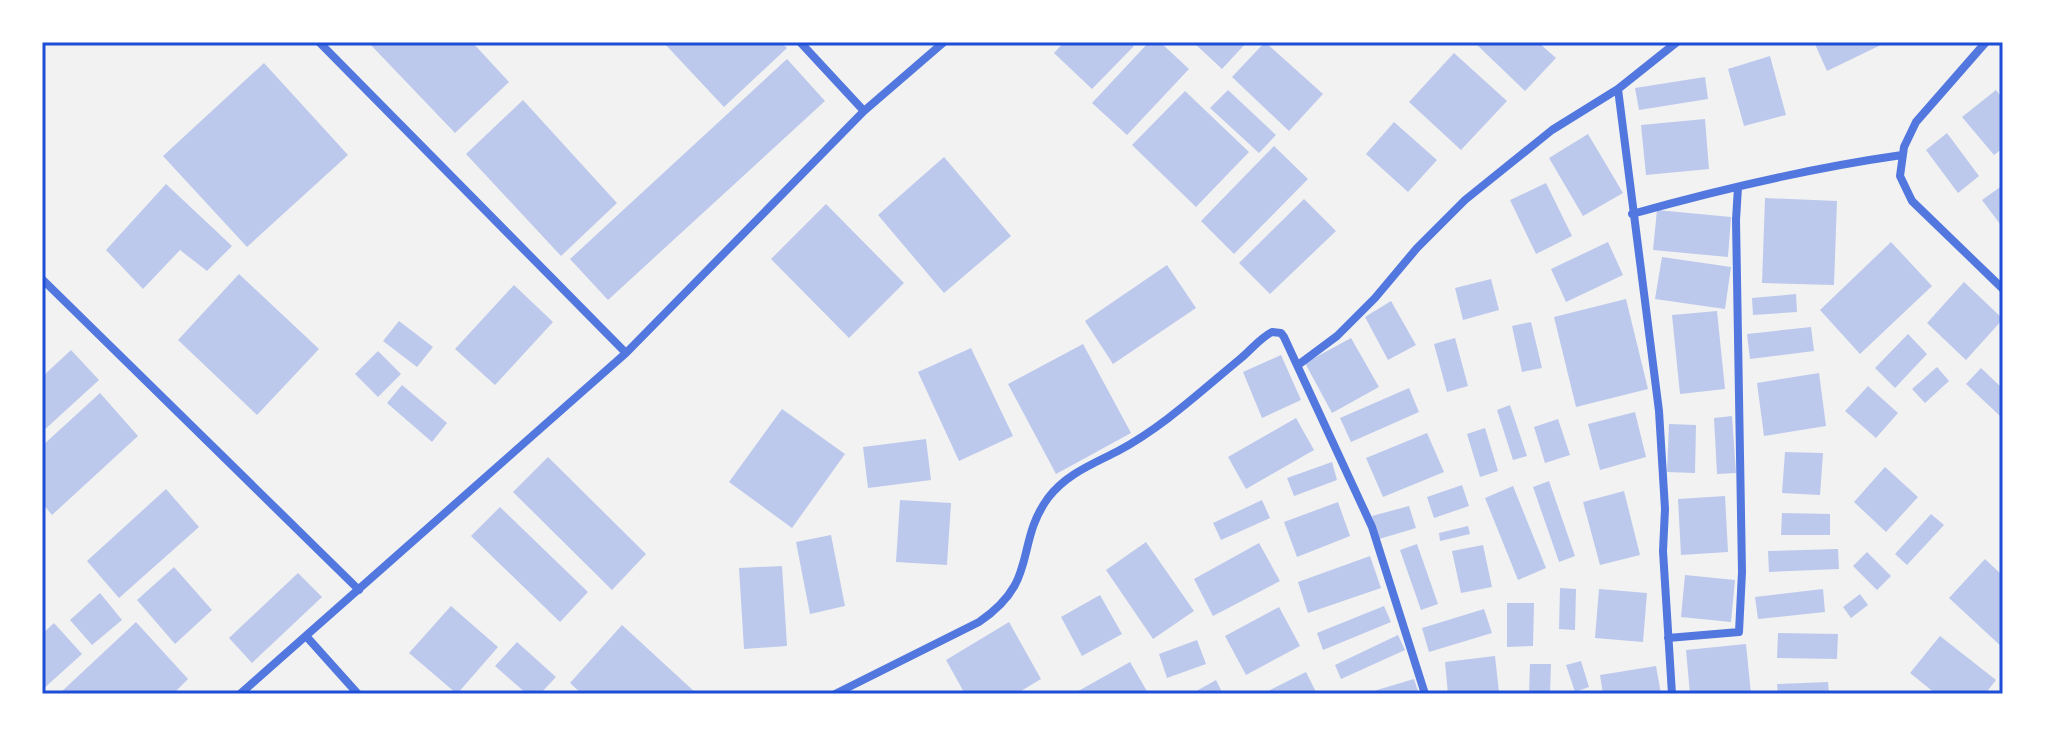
<svg xmlns="http://www.w3.org/2000/svg" width="2045" height="736" font-family="'Open Sans',sans-serif">
  <rect width="100%" height="100%" fill="#f2f2f2"/>
  <path fill="#bdc9ec" d="M368,42H472L509,82L455,133Z
    M663,42H781L787,48L724,107Z
    M1064,42H1129L1134,46L1092,89L1054,53Z
    M1149,42H1160L1189,69L1127,135L1092,103Z
    M1193,42H1247L1222,69Z
    M1265,42L1323,94L1289,131L1232,77Z
    M1474,42H1538L1556,58L1525,91Z
    M1814,42H1887L1827,71Z
    M1454,53L1507,101L1461,150L1409,102Z
    M1770,56L1786,115L1744,126L1728,69Z
    M787,59L825,101L608,300L570,259Z
    M264,63L348,155L247,247L163,156Z
    M1705,77L1708,99L1639,110L1635,88Z
    M1228,90L1276,135L1259,153L1210,108Z
    M1996,90L2003,99V148L1994,155L1962,117Z
    M1185,91L1249,152L1196,207L1132,145Z
    M523,100L617,203L561,256L466,154Z
    M1705,119L1709,169L1646,175L1641,125Z
    M1394,122L1437,160L1408,192L1366,154Z
    M1947,133L1979,176L1958,193L1926,150Z
    M1588,134L1623,193L1583,216L1549,158Z
    M1274,146L1308,179L1234,254L1201,221Z
    M944,157L1011,236L944,293L878,215Z
    M1546,183L1572,236L1536,254L1510,200Z
    M166,184L232,246L207,271L180,250L143,289L106,250Z
    M2003,185V228L1982,200Z
    M1765,198L1837,201L1834,285L1762,283Z
    M1304,199L1336,231L1270,294L1239,263Z
    M826,204L904,283L849,338L771,259Z
    M1657,210L1731,217L1728,257L1653,250Z
    M1608,242L1623,275L1566,302L1551,269Z
    M1891,242L1932,286L1860,354L1820,310Z
    M1662,257L1731,267L1725,309L1655,299Z
    M1167,265L1196,308L1113,364L1085,321Z
    M239,274L319,349L257,415L178,340Z
    M1491,279L1499,310L1463,320L1455,288Z
    M1964,282L2003,319L1966,360L1927,323Z
    M514,285L553,322L495,385L455,349Z
    M1796,294L1797,312L1753,315L1752,298Z
    M1626,299L1648,389L1576,407L1554,317Z
    M1391,301L1416,345L1388,360L1365,317Z
    M1717,311L1725,389L1680,394L1672,315Z
    M399,321L433,347L417,367L383,341Z
    M1531,322L1542,368L1522,372L1512,326Z
    M1811,327L1814,351L1750,359L1747,334Z
    M1908,334L1927,354L1895,388L1875,368Z
    M1351,338L1379,387L1332,413L1305,363Z
    M1455,338L1468,386L1447,392L1434,344Z
    M1083,344L1131,433L1056,474L1008,384Z
    M971,348L1013,436L959,461L918,372Z
    M71,350L99,380L42,432V377Z
    M378,351L401,374L378,397L355,374Z
    M1281,355L1301,400L1262,418L1243,372Z
    M1937,367L1949,381L1925,403L1912,389Z
    M1981,368L2003,389V413L2000,416L1966,384Z
    M1819,373L1826,426L1764,436L1757,383Z
    M402,385L447,423L432,442L387,403Z
    M1868,386L1898,413L1876,438L1845,411Z
    M1409,388L1419,412L1351,442L1340,418Z
    M100,393L138,436L52,515L42,503V446Z
    M1510,405L1527,456L1513,460L1497,410Z
    M782,409L845,454L792,528L729,482Z
    M1635,412L1646,457L1600,470L1588,424Z
    M1732,416L1736,473L1717,474L1714,418Z
    M1296,418L1314,450L1246,489L1228,457Z
    M1558,419L1570,455L1545,463L1534,427Z
    M1669,424L1696,425L1695,473L1667,472Z
    M1485,428L1498,471L1480,477L1467,434Z
    M1427,433L1444,472L1383,497L1366,458Z
    M926,439L931,480L868,488L863,447Z
    M1785,452L1823,453L1820,495L1782,493Z
    M548,457L646,554L612,590L513,492Z
    M1332,462L1337,480L1294,496L1287,478Z
    M1885,467L1918,497L1886,532L1854,502Z
    M1549,481L1575,556L1559,562L1533,487Z
    M1462,485L1469,506L1434,518L1427,497Z
    M1513,486L1546,568L1518,580L1485,498Z
    M166,489L199,527L119,598L87,561Z
    M1624,491L1640,555L1600,565L1583,502Z
    M1725,496L1728,552L1681,555L1678,499Z
    M900,500L951,503L947,565L896,562Z
    M1262,500L1270,518L1221,540L1213,523Z
    M1338,502L1350,536L1297,557L1284,522Z
    M1409,506L1416,528L1379,539L1372,516Z
    M500,507L588,592L560,622L471,536Z
    M1782,513L1830,514V535H1781Z
    M1931,514L1944,525L1907,565L1895,554Z
    M1468,526L1470,534L1440,541L1439,533Z
    M831,535L845,606L810,614L796,542Z
    M1146,542L1194,611L1153,639L1106,570Z
    M1259,543L1280,581L1213,616L1194,579Z
    M1417,544L1438,604L1421,610L1400,550Z
    M1483,545L1492,587L1461,593L1452,551Z
    M1838,549L1839,569L1769,572L1768,551Z
    M1867,552L1891,576L1877,590L1853,566Z
    M1370,556L1381,588L1308,613L1298,582Z
    M1985,559L2003,576V648L1949,598Z
    M782,566L787,646L744,649L739,568Z
    M174,567L212,610L175,644L137,600Z
    M298,573L322,597L252,663L229,638Z
    M1685,575L1735,580L1731,622L1681,617Z
    M1560,588L1576,589L1575,630L1559,629Z
    M1599,589L1647,593L1643,642L1595,638Z
    M1823,589L1825,612L1758,619L1755,597Z
    M100,593L122,620L92,645L70,620Z
    M1860,594L1868,605L1851,618L1843,607Z
    M1100,595L1122,634L1082,656L1061,617Z
    M1507,603H1534L1533,646L1507,647Z
    M451,606L498,647L457,694L409,653Z
    M1384,606L1391,622L1323,650L1317,633Z
    M1279,607L1300,646L1246,675L1225,636Z
    M1484,609L1492,633L1429,652L1422,628Z
    M136,622L188,679L173,694H59Z
    M1009,622L1041,679L1016,694H965L946,660Z
    M54,623L82,654L42,690V634Z
    M622,625L697,694H582L570,683Z
    M1778,633L1838,634L1837,659L1777,658Z
    M1398,635L1405,650L1341,679L1335,665Z
    M1940,636L1996,680L1985,694H1936L1910,673Z
    M1197,640L1206,664L1167,678L1159,654Z
    M517,642L556,677L540,694H527L495,666Z
    M1746,644L1751,694H1690L1686,650Z
    M1495,656L1499,692L1448,694L1445,662Z
    M1581,661L1589,687L1575,692L1566,665Z
    M1130,662L1148,693L1073,694Z
    M1530,664H1551L1550,694H1529Z
    M1656,666L1661,694H1603L1600,675Z
    M1306,672L1317,694H1262Z
    M1414,679L1419,694H1367V693Z
    M1216,680L1223,694H1191Z
    M1828,682L1829,694H1778L1777,684Z"/>
  <g fill="none" stroke-linecap="round" stroke-linejoin="round">
    <path stroke="#5277de" stroke-width="8" d="M319,42L626,353
      M800,42L864,111
      M1986,42L1916,122L1904,147L1900,176L1912,201L2003,289
      M1618,89L1659,411L1665,509L1663,551L1672,694
      M1632,214C1721,189 1811,168 1902,155
      M42,279L359,590
      M1298,365L1337,336L1375,298L1417,248L1465,200L1552,130L1618,89L1677,42
      M306,636L358,694
      M1668,638L1739,632L1742,572L1736,220L1738,187
      M240,694L626,353L864,111L944,42
      M835,694L979,622C1040,581 1014,545 1048,498C1066,474 1093,464 1118,451C1163,427 1201,391 1240,359C1251,350 1260,338 1272,332L1281,333L1284,337L1372,527L1425,694"/>
  </g>
  <rect width="2045" height="736" fill="none" stroke="#ffffff" stroke-width="88"/>
  <rect x="44" y="44" width="1957" height="648" fill="none" stroke="#1d4ed8" stroke-width="3"/>
</svg>
